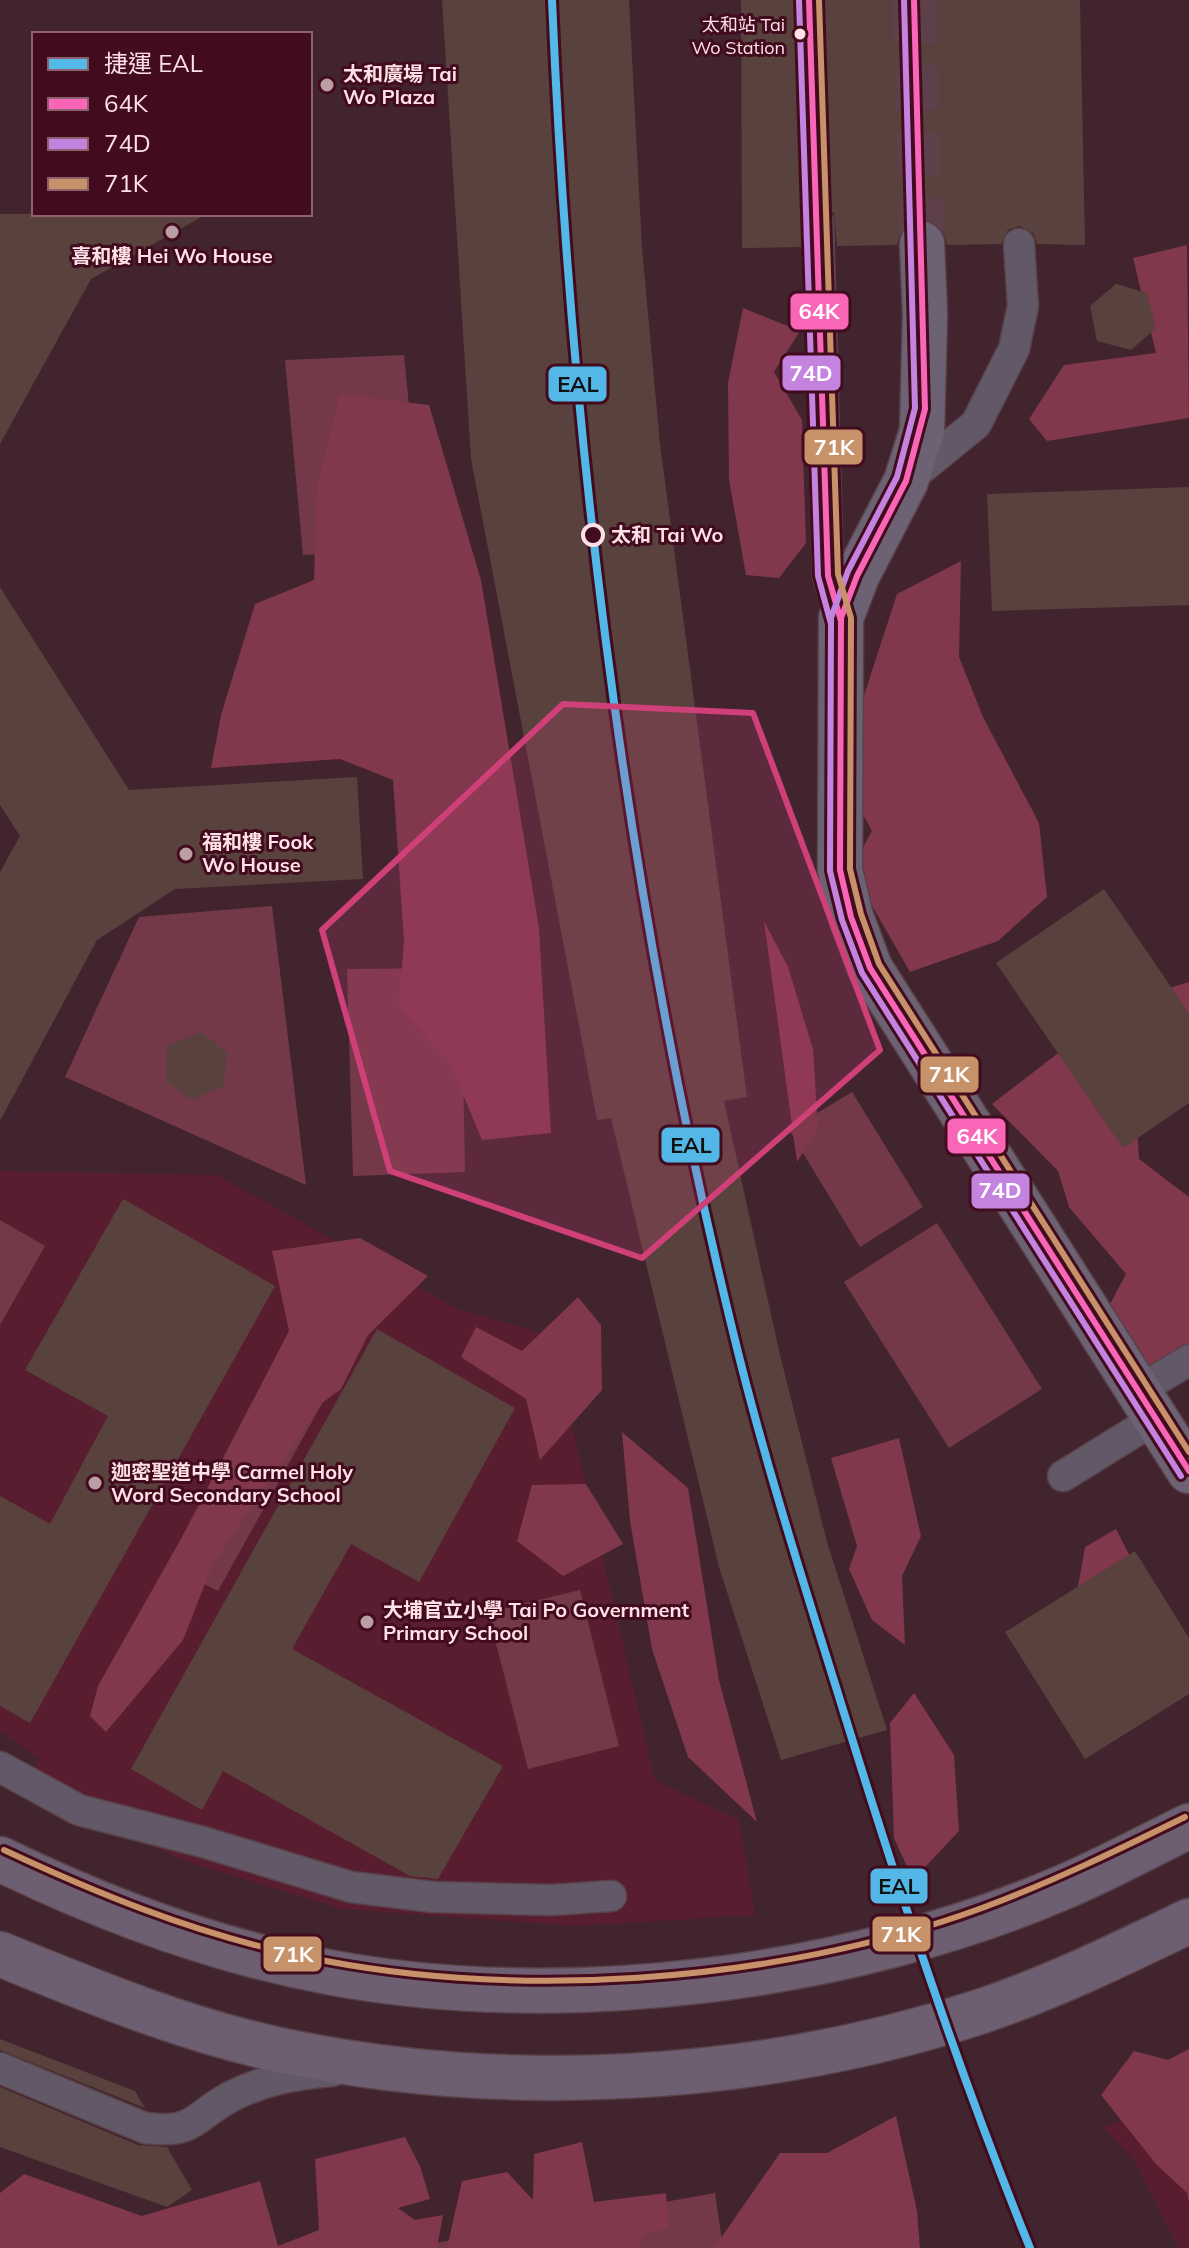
<svg xmlns="http://www.w3.org/2000/svg" width="1189" height="2248" font-family="Mulish,'Noto Sans TC',sans-serif">
  <rect width="100%" height="100%" fill="#41242d"/>
  <path fill="#581e30" d="M0,1171L217,1175L456,1308L551,1336L655,1780L739,1820L755,1915L577,1926L342,1909L194,1864L20,1791L40,1759L0,1731Z
    M1189,2094V2248H1179L1136,2163L1103,2127Z"/>
  <path fill="#743949" d="M404,355L423,549L303,555L285,360Z
    M272,906L306,1185L65,1077L139,917Z
    M461,968L465,1172L353,1176L347,969Z
    M852,1092L923,1207L860,1247L789,1130Z
    M0,1220L45,1246L0,1325Z
    M937,1223L1042,1389L949,1448L844,1282Z
    M365,1326L218,1591L187,1575Z
    M580,1590L619,1746L528,1769L488,1612Z
    M715,2193L723,2248H408Z"/>
  <path fill="#81374c" d="M1187,245L1189,418L1047,441L1029,419L1064,365L1156,353L1133,258Z
    M743,308L800,331L774,372L802,420L806,543L779,578L746,575L729,480L728,383Z
    M340,394L429,405L481,580L539,928L551,1133L482,1140L449,1061L399,1007L404,941L393,780L340,759L211,768L221,715L255,604L314,580L317,484Z
    M961,561L959,657L983,717L1039,823L1047,897L998,941L910,972L851,869L872,831L843,779L857,717L897,594Z
    M764,921L788,967L813,1049L818,1129L797,1162Z
    M1189,982V1104L1135,1093L1139,1159L1189,1197V1348L1125,1380L1093,1336L1126,1274L1069,1207L1058,1171L992,1104L1126,1001Z
    M360,1238L428,1276L368,1335L341,1389L322,1403L212,1566L183,1640L106,1732L90,1716L98,1686L182,1537L289,1331L272,1251Z
    M578,1297L601,1325L602,1390L540,1460L526,1399L461,1357L476,1327L522,1351Z
    M622,1432L688,1488L719,1680L757,1822L688,1757L652,1649L630,1521Z
    M899,1438L921,1536L902,1576L905,1645L872,1620L849,1569L857,1546L831,1458Z
    M586,1484L623,1544L563,1576L517,1541L532,1485Z
    M1116,1529L1132,1560L1077,1592L1085,1547Z
    M914,1693L954,1755L959,1831L913,1880L894,1838L890,1723Z
    M1189,2049V2203L1187,2193L1156,2164L1101,2095L1134,2051L1168,2060Z
    M896,2116L917,2211L920,2248H714L780,2153H827Z
    M405,2137L420,2166L430,2199L398,2208L415,2220L443,2215L437,2248H0V2193L24,2174L142,2216L260,2181L278,2246L319,2230L315,2159Z
    M582,2142L594,2202L666,2193L669,2228L646,2234L639,2248H447L462,2181L507,2172L533,2200L534,2154Z"/>
  <path fill="#59423d" d="M442,0H629L642,248L660,444L747,1097L724,1101L780,1355L827,1542L887,1730L781,1760L719,1567L611,1118L597,1120L471,459Z
    M741,0H1080L1085,245L1037,244L1033,233L1019,226L1008,230L1001,244L947,245L943,230L933,222L922,219L908,223L900,233L897,245L837,246L834,213L818,204L802,214L801,247L742,248Z
    M0,214H207L91,279L0,444Z
    M1116,284L1147,293L1156,328L1131,350L1097,341L1090,306Z
    M1189,487V605L992,611L987,494Z
    M0,587L129,790L357,777L363,879L175,889L97,940L0,1121V872L20,836L0,805Z
    M1104,889L1189,1013V1103L1123,1148L996,963Z
    M201,1032L227,1053L224,1086L192,1100L166,1081L167,1046Z
    M123,1199L275,1286L30,1723L0,1706V1496L50,1524L108,1416L25,1370Z
    M377,1329L515,1408L419,1582L351,1544L292,1649L503,1766L438,1879L410,1876L223,1771L202,1810L131,1769Z
    M1135,1551L1189,1638V1694L1085,1759L1005,1632Z
    M0,2039L135,2091L145,2108L0,2050Z
    M0,2087L138,2145L167,2147L192,2190L167,2207L0,2147Z"/>
  <g fill="none" stroke-linecap="round" stroke-linejoin="round">
    <path stroke="#5d4049" stroke-width="44" stroke-dasharray="44 22" stroke-linecap="butt" d="M914,0L922,244"/>
    <g stroke="#594148" stroke-width="33">
      <path id="lane" d="M818,222L828,576L841,618
        M906,481L976,424L1014,349L1023,306L1019,244
        M1138,1391L1189,1360
        M1063,1476L1155,1419
        M0,1767L79,1810L203,1842L351,1887L433,1897L551,1900L611,1896
        M0,2068L145,2128C195,2134 192,2118 230,2097C263,2080 296,2074 332,2071"/>
    </g>
    <g stroke="#594148" stroke-width="47">
      <path id="secondary" d="M922,244L925,314L922,431L906,481L857,576L841,618L840,870L851,917L870,968L1189,1471"/>
    </g>
    <g stroke="#594148" stroke-width="47">
      <path id="primary" d="M0,1859C103,1909 215,1951 328,1972C560,2016 850,1980 1066,1886C1108,1868 1148,1846 1189,1826
        M0,1954C89,1990 180,2028 275,2049C502,2098 758,2084 979,2012C1051,1988 1121,1954 1189,1921"/>
    </g>
    <use href="#lane" stroke="#625867" stroke-width="30"/>
    <use href="#secondary" stroke="#6d6174" stroke-width="44"/>
    <use href="#primary" stroke="#6e5e72" stroke-width="44"/>
    <g stroke="#420c1e" stroke-width="12">
      <path id="bus-1" d="M809,0L828,576L841,621
        M914,0L925,409L906,481L857,576L841,618L840,870L851,917L870,968L1189,1471"/>
    </g>
    <g stroke="#420c1e" stroke-width="12">
      <path id="bus-2" d="M799,0L818,576L831,624
        M904,0L915,408L897,477L848,571L831,618L830,871L842,920L862,973L1181,1476"/>
    </g>
    <g stroke="#420c1e" stroke-width="12">
      <path id="bus-3" d="M819,0L838,574L851,618L850,869L861,914L879,964L1189,1452
        M4,1850C96,1893 189,1931 288,1953C503,2003 775,1984 982,1908C1052,1882 1118,1850 1185,1817"/>
    </g>
    <use href="#bus-1" stroke="#fa66b7" stroke-width="6"/>
    <use href="#bus-2" stroke="#c483df" stroke-width="6"/>
    <use href="#bus-3" stroke="#c7916a" stroke-width="6"/>
    <g stroke="#420c1e" stroke-width="14">
      <path id="metro-1" d="M552,0C571,450 626,894 733,1332C763,1456 802,1578 840,1700C897,1885 957,2068 1030,2248"/>
    </g>
    <use href="#metro-1" stroke="#53b7e8" stroke-width="8"/>
  </g>
  <path fill="#ce4077" fill-opacity="0.2" stroke="#ce4077" stroke-width="6" stroke-linejoin="round" d="M563,704L753,713L880,1050L642,1258L390,1171L322,930Z"/>
  <circle fill="#fee0e6" stroke="#420c1e" stroke-width="3" cx="800" cy="34" r="7"/>
  <g fill="#bc9ea5" stroke="#420c1e" stroke-width="3">
    <circle cx="327" cy="85" r="8"/>
    <circle cx="172" cy="232" r="8"/>
    <circle cx="186" cy="854" r="8"/>
    <circle cx="95" cy="1483" r="8"/>
    <circle cx="367" cy="1622" r="8"/>
  </g>
  <circle fill="#420c1e" stroke="#fee0e6" stroke-width="4" cx="593" cy="535" r="10"/>
  <g text-anchor="middle" stroke-width="6" stroke-linejoin="round" paint-order="stroke">
    <g font-size="18" fill="#fee0e6" stroke="#420c1e" text-anchor="end">
      <text x="785" y="31">太和站 Tai<tspan x="785" dy="23">Wo Station</tspan></text>
    </g>
    <g font-size="20" font-weight="bold" fill="#fee0e6" stroke="#420c1e" text-anchor="start">
      <text x="343" y="81">太和廣場 Tai<tspan x="343" dy="23">Wo Plaza</tspan></text>
      <text x="172" y="263" text-anchor="middle">喜和樓 Hei Wo House</text>
      <text x="202" y="849">福和樓 Fook<tspan x="202" dy="23">Wo House</tspan></text>
      <text x="111" y="1479">迦密聖道中學 Carmel Holy<tspan x="111" dy="23">Word Secondary School</tspan></text>
      <text x="383" y="1617">大埔官立小學 Tai Po Government<tspan x="383" dy="23">Primary School</tspan></text>
    </g>
    <g font-size="20" font-weight="bold" fill="#fee0e6" stroke="#420c1e" text-anchor="start">
      <text x="611" y="542">太和 Tai Wo</text>
    </g>
  </g>
  <g stroke="#420c1e" stroke-width="3">
    <rect x="789" y="292" width="61" height="39" rx="8" fill="#fa66b7"/>
    <rect x="781" y="354" width="61" height="38" rx="8" fill="#c483df"/>
    <rect x="547" y="365" width="61" height="38" rx="8" fill="#53b7e8"/>
    <rect x="803" y="428" width="61" height="38" rx="8" fill="#c7916a"/>
    <rect x="919" y="1055" width="61" height="39" rx="8" fill="#c7916a"/>
    <rect x="946" y="1117" width="61" height="38" rx="8" fill="#fa66b7"/>
    <rect x="660" y="1126" width="61" height="38" rx="8" fill="#53b7e8"/>
    <rect x="970" y="1172" width="61" height="38" rx="8" fill="#c483df"/>
    <rect x="869" y="1867" width="60" height="38" rx="8" fill="#53b7e8"/>
    <rect x="871" y="1915" width="61" height="38" rx="8" fill="#c7916a"/>
    <rect x="262" y="1935" width="61" height="38" rx="8" fill="#c7916a"/>
  </g>
  <g font-size="22" text-anchor="middle" font-weight="bold" fill="#fff">
    <text x="819" y="319">64K</text>
    <text x="811" y="381">74D</text>
    <text x="834" y="455">71K</text>
    <text x="949" y="1082">71K</text>
    <text x="977" y="1144">64K</text>
    <text x="1000" y="1198">74D</text>
    <text x="901" y="1942">71K</text>
    <text x="293" y="1962">71K</text>
  </g>
  <g font-size="22" text-anchor="middle" font-weight="bold" fill="#111">
    <text x="578" y="392">EAL</text>
    <text x="691" y="1153">EAL</text>
    <text x="899" y="1894">EAL</text>
  </g>
  <rect x="32" y="32" width="280" height="184" fill="#420c1e" stroke="#8d616e" stroke-width="2"/>
  <rect x="48" y="58" width="40" height="12" fill="#53b7e8" stroke="#8d616e" stroke-width="2"/>
  <text x="104" y="72" font-size="24" fill="#fee0e6">捷運 EAL</text>
  <rect x="48" y="98" width="40" height="12" fill="#fa66b7" stroke="#8d616e" stroke-width="2"/>
  <text x="104" y="112" font-size="24" fill="#fee0e6">64K</text>
  <rect x="48" y="138" width="40" height="12" fill="#c483df" stroke="#8d616e" stroke-width="2"/>
  <text x="104" y="152" font-size="24" fill="#fee0e6">74D</text>
  <rect x="48" y="178" width="40" height="12" fill="#c7916a" stroke="#8d616e" stroke-width="2"/>
  <text x="104" y="192" font-size="24" fill="#fee0e6">71K</text>
</svg>
